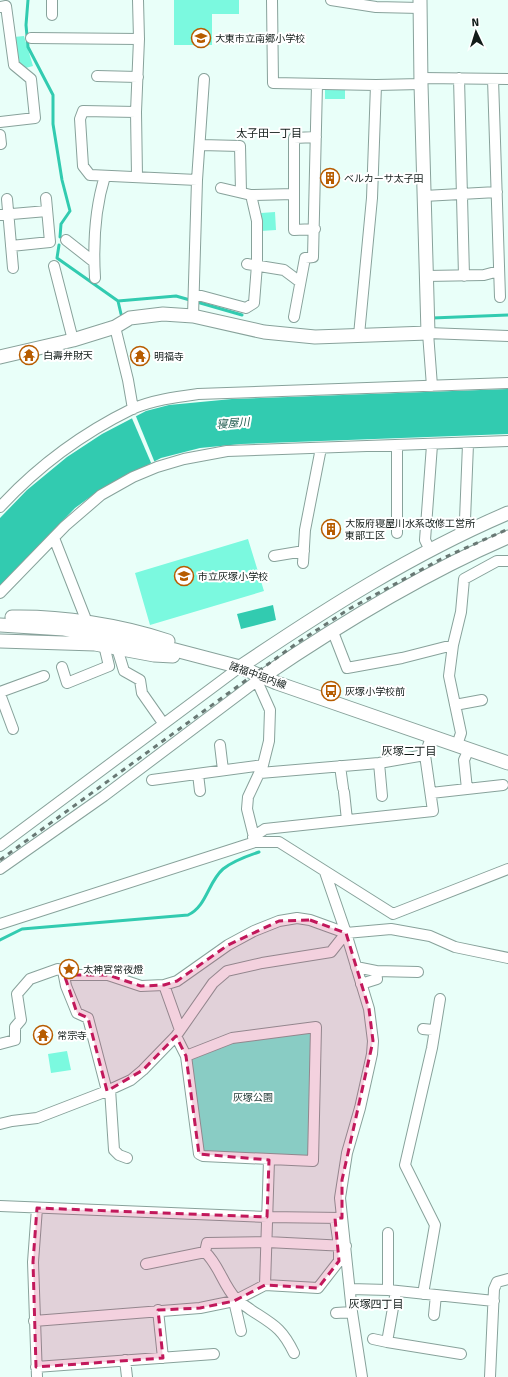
<svg xmlns="http://www.w3.org/2000/svg" width="508" height="1377" font-family="Signika,'Noto Sans JP',sans-serif">
  <rect width="100%" height="100%" fill="#e9fff9"/>
  <path fill="#7bf9df" d="M174,0H239V14H212V45H174Z
    M24,36L33,66L22,69L18,65L14,37Z
    M345,88V99H325V89Z
    M275,212L276,230L261,231V213Z
    M248,539L264,591L150,625L135,573Z
    M313,1030L309,1156L202,1152L189,1058L233,1041Z
    M67,1051L71,1070L51,1073L48,1054Z"/>
  <path fill="#32cbb0" d="M508,389V434L241,444L200,448L161,458L101,489L75,508L0,586V518L27,490L67,457L102,434L146,411L169,405L232,399Z
    M273,605L276,620L241,629L237,614Z"/>
  <path fill="#e9fff9" d="M135,414L155,463L152,465L131,416Z"/>
  <g fill="none" stroke-linecap="round" stroke-linejoin="round">
    <path stroke="#32cbb0" stroke-width="3" d="M28,0L26,25L28,47L53,95V124L62,180L70,211L61,224L60,237
      M59,245L57,258L118,301L176,296L242,315
      M118,301L121,314
      M432,318L508,315
      M0,940L22,929L188,915C207,906 208,882 223,869C233,861 247,856 259,852"/>
    <g stroke="#88a29b" stroke-width="12">
      <path id="minor" d="M272,0L273,83L376,85L421,84
        M331,0L376,7L420,8
        M0,7L6,6L14,65L31,79L35,118L0,122
        M52,15V0
        M31,38L139,39
        M97,76L138,77
        M422,78L508,79
        M459,78L464,276
        M493,79L500,297
        M136,112L83,111L80,119L83,166L90,175L197,180
        M0,135L1,144
        M201,145L240,146L241,192
        M137,176L136,112L139,39L138,0
        M221,188L251,195L294,194
        M424,196L497,192
        M7,199L13,268
        M0,215L47,211
        M315,229L294,230V138L316,137
        M66,240L94,262
        M11,246L50,242L46,198
        M247,264L284,270L300,282
        M54,266L73,340
        M426,276L484,275L499,271
        M95,278C93,244 95,208 105,176
        M194,294L246,308L254,303L257,265V221L251,195
        M193,316L197,180L204,79
        M294,317L305,258L313,257L317,84
        M115,327L128,380L133,409
        M359,335L372,198L376,85
        M432,386L428,333L508,336
        M468,444L465,520L470,530
        M397,446V533
        M0,507C37,467 83,433 132,409C153,400 176,397 198,394L508,383
        M54,538L85,617L86,623
        M430,550L425,540L432,445
        M274,556L304,551
        M303,563L305,530L321,448
        M0,593L65,526L101,495L133,477L157,467L184,459L227,451L508,441
        M333,632L347,668L402,658L453,645
        M117,648L124,671L140,680L142,693L163,723
        M62,667L67,683L109,666L104,645
        M0,692L44,676
        M0,694L13,729
        M455,705L482,700
        M220,745L223,770
        M457,745L461,733L449,676L453,645L461,612L464,579L497,561H508
        M379,763L382,796
        M340,766L343,788
        M260,773L379,763L425,755
        M198,774L200,791
        M152,780L263,765
        M467,789L464,760L469,749
        M344,792L347,820
        M431,793L503,785
        M253,837L265,829L433,811L425,755L431,737
        M255,841L247,809L248,797L263,765L269,741L270,710L257,681
        M0,846L240,667
        M0,869L104,796L262,677
        M325,872L346,933L369,1009L373,1041L372,1054L360,1108L347,1153L340,1198L352,1312L362,1377
        M393,914L508,869
        M0,924L255,842H279L393,914
        M356,967L376,971L377,979L361,984
        M63,971L66,986L77,1013L88,1018L107,1091
        M376,971L418,972
        M164,985L180,1030
        M423,1029L433,1030
        M176,1036L186,1056L199,1154L203,1156L313,1161L316,1027L232,1038L186,1056
        M0,1044L15,1040V1027L21,1020L17,994L30,979L58,969L71,975H108L141,986L164,985L177,981L228,945L254,931L279,921L297,918L310,920L346,933L391,929L430,936L455,947L508,958
        M110,1089L114,1150L119,1155L127,1158
        M0,1124L12,1121L37,1118L107,1091L131,1080L143,1070L176,1036L213,983L227,971L262,963L331,952L346,933
        M0,1206L267,1217L342,1218
        M388,1233V1290
        M205,1252C219,1265 223,1285 236,1299C240,1303 246,1306 251,1310C274,1325 282,1328 294,1353
        M146,1264L205,1252L207,1243L267,1242L346,1246
        M265,1285L318,1288L339,1261V1246L335,1218
        M350,1289L388,1290L494,1301
        M423,1294L435,1225L405,1165L432,1048L440,999
        M234,1301L241,1331
        M158,1310L163,1358
        M336,1313L352,1312
        M434,1315L436,1295
        M34,1321L200,1308L234,1301L265,1285L269,1160
        M373,1339L387,1342L396,1291
        M387,1342L461,1354
        M125,1360L127,1377
        M36,1367L214,1354
        M37,1377L33,1262L37,1208
        M490,1377L494,1289L497,1282L508,1279"/>
    </g>
    <g stroke="#88a29b" stroke-width="15">
      <path id="tertiary" d="M0,357L73,340L115,327L130,318L163,314L193,316L264,332L315,337L428,333L421,84L420,0
        M12,617C61,616 121,625 168,641
        M0,625L64,629L156,645L240,667L277,683L508,763
        M0,641L95,644L154,655L173,656
        M240,667C326,609 412,554 508,513
        M262,677C340,624 422,574 508,537"/>
    </g>
    <use href="#minor" stroke="#fff" stroke-width="10"/>
    <use href="#tertiary" stroke="#fff" stroke-width="13"/>
    <path stroke="#697874" stroke-width="3" stroke-dasharray="5 5" stroke-linecap="butt" d="M0,860L297,643L349,609L441,559L508,529"/>
  </g>
  <path fill="#c2185b" fill-opacity="0.2" stroke="#c2185b" stroke-width="3" stroke-dasharray="8 5" stroke-linejoin="round" d="M310,920L346,933L369,1009L373,1041L342,1180V1218H335L339,1261L318,1288L265,1285L234,1301L200,1308L158,1310L163,1358L36,1367L33,1262L37,1208L267,1217L269,1160L199,1154L186,1056L176,1036L143,1070L107,1091L88,1018L77,1013L63,971L71,975H108L141,986L164,985L177,981L228,945L279,921Z"/>
  <defs>
    <g id="school-ring" transform="scale(1)"><circle r="9.5" fill="#fff" stroke="#b75c00" stroke-width="1.5"/><path d="M0-5L7-2L0 1L-7-2ZM-4 1L0 2.5L4 1V4Q0 6-4 4Z" fill="#b75c00"/></g>
    <g id="building-ring" transform="scale(1)"><circle r="9.5" fill="#fff" stroke="#b75c00" stroke-width="1.5"/><path d="M-4-6H4V6H1V3H-1V6H-4ZM-2.5-4.3h1.7v1.8h-1.7ZM.8-4.3h1.7v1.8H.8ZM-2.5-1h1.7V.8h-1.7ZM.8-1h1.7V.8H.8Z" fill="#b75c00"/></g>
    <g id="temple-ring" transform="scale(1)"><circle r="9.5" fill="#fff" stroke="#b75c00" stroke-width="1.5"/><path d="M0-6L5-2H3V0L6.5 2.5H4V6H1.5V3h-3V6H-4V2.5H-6.5L-3 0V-2H-5Z" fill="#b75c00"/></g>
    <g id="bus-ring" transform="scale(1)"><circle r="9.5" fill="#fff" stroke="#b75c00" stroke-width="1.5"/><path d="M-5-6H5V4H4V6H2V4H-2V6H-4V4H-5ZM-3.5-4V0h7V-4ZM-3.5 1.2v1.5H-2V1.2ZM2 1.2v1.5H3.5V1.2Z" fill="#b75c00"/></g>
    <g id="sight-ring" transform="scale(1)"><circle r="9.5" fill="#fff" stroke="#b75c00" stroke-width="1.5"/><path d="M0-6L1.8-2.2L6-1.7L2.9 1.2L3.7 5.4L0 3.3L-3.7 5.4L-2.9 1.2L-6-1.7L-1.8-2.2Z" fill="#b75c00"/></g>
  </defs>
  <g fill-rule="evenodd">
    <use href="#school-ring" x="201" y="38"/>
    <use href="#building-ring" x="330" y="178"/>
    <use href="#temple-ring" x="29" y="355"/>
    <use href="#temple-ring" x="140" y="356"/>
    <use href="#building-ring" x="331" y="529"/>
    <use href="#school-ring" x="184" y="576"/>
    <use href="#bus-ring" x="331" y="691"/>
    <use href="#sight-ring" x="69" y="969"/>
    <use href="#temple-ring" x="43" y="1035"/>
  </g>
  <g text-anchor="middle" stroke-width="4" stroke-linejoin="round" paint-order="stroke">
    <g font-size="10" fill="#121c19" stroke="#fff" text-anchor="start">
      <text x="215" y="42">大東市立南郷小学校</text>
      <text x="344" y="182">ベルカーサ太子田</text>
      <text x="43" y="359">白壽弁財天</text>
      <text x="154" y="360">明福寺</text>
      <text x="345" y="527">大阪府寝屋川水系改修工営所<tspan x="345" dy="12">東部工区</tspan></text>
      <text x="198" y="580">市立灰塚小学校</text>
      <text x="345" y="695">灰塚小学校前</text>
      <text x="83" y="973">太神宮常夜燈</text>
      <text x="57" y="1039">常宗寺</text>
    </g>
    <g font-size="10" fill="#121c19" stroke="#fff">
      <text transform="translate(258 675) rotate(20)" y="4">諸福中垣内線</text>
    </g>
    <g font-size="10" fill="#1d3530" stroke="#fff">
      <text x="253" y="1101">灰塚公園</text>
    </g>
    <g font-size="11" fill="#121c19" stroke="#fff">
      <text x="269" y="137">太子田一丁目</text>
      <text x="409" y="755">灰塚二丁目</text>
      <text x="376" y="1308">灰塚四丁目</text>
    </g>
    <g font-size="11" font-style="italic" fill="#1f5a4e" stroke="#fff">
      <text transform="translate(233 423) rotate(-4)" y="4">寝屋川</text>
    </g>
  </g>
  <g transform="translate(476 32) rotate(356)" stroke="#ffffff" stroke-width="3" paint-order="stroke">
  <path d="M0-3L7 15L0 10L-7 15Z" fill="#121c19"/>
  <text y="-6" font-size="11" font-weight="bold" text-anchor="middle" fill="#121c19">N</text>
  </g>
</svg>
